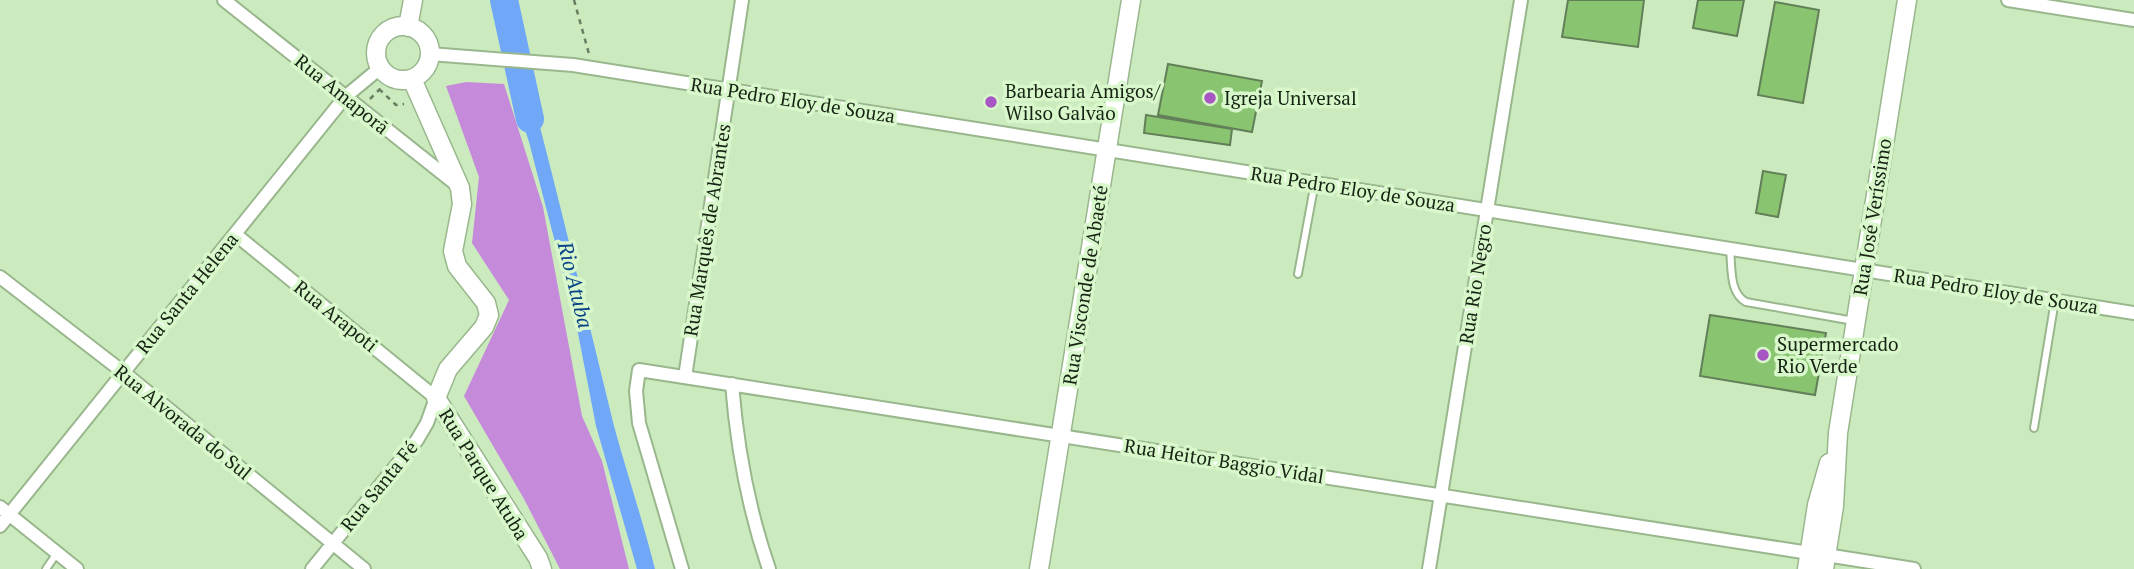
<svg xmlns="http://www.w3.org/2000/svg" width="2134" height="569" font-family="'PT Serif',serif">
  <rect width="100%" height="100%" fill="#cbebbf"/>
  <path fill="#c58ada" d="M466,82L504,84L543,207L582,416L602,461L629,569H560L524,499L464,396L509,300L472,243L479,177L446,86Z"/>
  <path fill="#70a8f7" d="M509,80L529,85C559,198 586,312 614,426C627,474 643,521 655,569H637L596,426L576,323L529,142Z"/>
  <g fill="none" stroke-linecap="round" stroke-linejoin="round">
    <path stroke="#70a8f7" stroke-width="28" d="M504,0L530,119"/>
  </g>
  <path fill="#89c470" stroke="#637f57" stroke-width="2" d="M1568,0H1644L1638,47L1562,37Z
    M1698,0H1744L1737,36L1693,28Z
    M1775,2L1819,10L1803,103L1758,95Z
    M1168,64L1262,81L1252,132L1158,115Z
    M1146,115L1232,129L1230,145L1144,133Z
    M1763,171L1786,175L1778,217L1756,213Z
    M1710,315L1826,333L1815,395L1700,376Z"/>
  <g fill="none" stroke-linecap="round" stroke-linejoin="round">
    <g stroke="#99b78d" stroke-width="10">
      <path id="lane" d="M1730,250C1732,267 1729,293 1746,302L1854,321
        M1298,274L1315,182
        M2034,428L2055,300
        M46,569L57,553"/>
    </g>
    <g stroke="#99b78d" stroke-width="16">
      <path id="street" d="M224,0L457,185
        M2008,0L2134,20
        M430,54L573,65L2134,313
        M235,234L436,398L427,423L417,440L312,569
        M0,277L123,372L364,569
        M685,377L742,0
        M732,384C737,448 748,508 769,569
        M0,507L77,569
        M0,526L345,97L380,68
        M1826,555L1914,569
        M682,569L639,423L636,391L639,370L1809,553
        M1429,569L1521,0"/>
    </g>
    <g stroke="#99b78d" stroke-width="21">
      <path id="secondary" d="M376 53a27 27 0 1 1 54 0a27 27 0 1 1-54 0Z
        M408,27L413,0
        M412,79L460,188L462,204L453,251L457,266L486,303L489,315L484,327L448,369L436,398L538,558L542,569
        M1039,569L1131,0
        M1807,569L1817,505L1829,463
        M1824,569L1834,506L1838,433L1907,0"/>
    </g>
    <path stroke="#697e61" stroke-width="2.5" stroke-dasharray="5 5" stroke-linecap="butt" d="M574,0L589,54
      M379,89L396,105L404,104
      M370,99L380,89"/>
    <use href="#lane" stroke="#fff" stroke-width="6"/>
    <use href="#street" stroke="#fff" stroke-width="12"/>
    <use href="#secondary" stroke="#fff" stroke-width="18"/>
  </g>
  <g fill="#a956c5" stroke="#d8f8cc" stroke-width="2.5">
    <circle cx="1210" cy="98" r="7"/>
    <circle cx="991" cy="102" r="7"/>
    <circle cx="1763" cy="355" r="7"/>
  </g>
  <g text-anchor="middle" stroke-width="7" stroke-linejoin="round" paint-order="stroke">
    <g font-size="19" fill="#172313" stroke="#d8f8cc" text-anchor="start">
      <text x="1005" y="98">Barbearia Amigos/<tspan x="1005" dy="22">Wilso Galvão</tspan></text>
      <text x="1224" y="105">Igreja Universal</text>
      <text x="1777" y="351">Supermercado<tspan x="1777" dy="22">Rio Verde</tspan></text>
    </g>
    <g font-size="19" fill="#172313" stroke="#d8f8cc">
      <text transform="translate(342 94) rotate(39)" y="7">Rua Amaporã</text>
      <text transform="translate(793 100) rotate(9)" y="7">Rua Pedro Eloy de Souza</text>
      <text transform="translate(1353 189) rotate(9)" y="7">Rua Pedro Eloy de Souza</text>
      <text transform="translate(1872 217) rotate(-81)" y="7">Rua José Veríssimo</text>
      <text transform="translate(707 230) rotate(-81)" y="7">Rua Marquês de Abrantes</text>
      <text transform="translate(1475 284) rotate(-81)" y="7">Rua Rio Negro</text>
      <text transform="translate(1085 285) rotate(-81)" y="7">Rua Visconde de Abaeté</text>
      <text transform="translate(1996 291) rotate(9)" y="7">Rua Pedro Eloy de Souza</text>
      <text transform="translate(187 293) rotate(-51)" y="7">Rua Santa Helena</text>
      <text transform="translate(336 316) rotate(39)" y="7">Rua Arapoti</text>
      <text transform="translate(183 422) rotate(39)" y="7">Rua Alvorada do Sul</text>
      <text transform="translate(1224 461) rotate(9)" y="7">Rua Heitor Baggio Vidal</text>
      <text transform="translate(484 474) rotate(58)" y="7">Rua Parque Atuba</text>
      <text transform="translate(379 486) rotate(-51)" y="7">Rua Santa Fé</text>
    </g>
    <g font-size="21" font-style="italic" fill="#0b4387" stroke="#d8f8cc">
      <text transform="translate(575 285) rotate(76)" y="7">Rio Atuba</text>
    </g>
  </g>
</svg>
